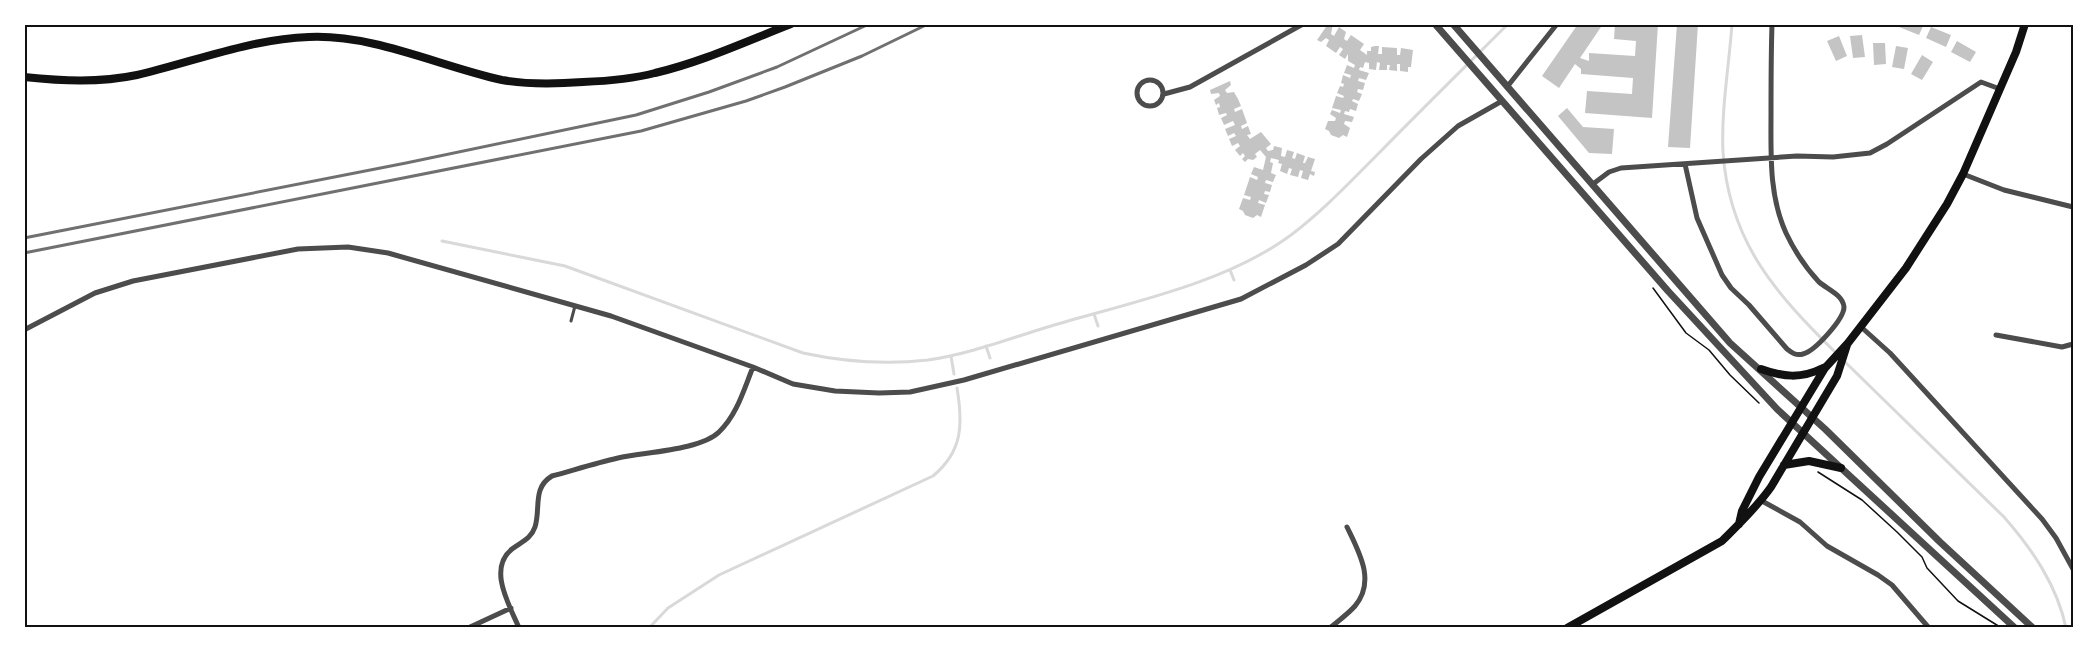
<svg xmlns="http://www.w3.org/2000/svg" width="2097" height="652" font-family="Montserrat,sans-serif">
  <rect width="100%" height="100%" fill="#fff"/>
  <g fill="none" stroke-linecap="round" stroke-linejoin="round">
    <path stroke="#d9d9d9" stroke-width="3" d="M1732,24C1729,66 1721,110 1723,152C1729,242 1776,294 1837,354
      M442,241L565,266L803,353C845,362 886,365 928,360C970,354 1011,338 1051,326C1128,303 1225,284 1291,235C1323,211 1351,181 1380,152C1422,109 1465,67 1508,24
      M1230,270L1234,280
      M1094,314L1098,326
      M986,346L990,358
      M951,356L954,374
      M1844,361L2004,517C2032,549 2057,585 2066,628
      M649,628L668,608L719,575L933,476C963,451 963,424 957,388"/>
  </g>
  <path fill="#c4c4c4" d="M1328,24H1333L1331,34L1334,36L1339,27L1346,32L1344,39L1347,41L1351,35L1364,44L1360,50L1367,55V51H1371V47L1375,46H1379L1378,54H1382V47L1397,48V55H1400L1401,48L1413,50L1411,67H1408V72L1400,71V64H1397V71L1389,70L1390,65H1387V70H1379L1380,63L1377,62L1376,70L1369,69V63L1365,62L1363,68L1360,67L1359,70L1369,73L1366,80L1359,78L1358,81L1365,83L1363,90L1358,89L1357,92L1362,94L1359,101L1353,99L1352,101L1358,104L1356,111L1350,109L1349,112L1345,111L1344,114L1354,117L1352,122L1345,121L1344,124L1350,128L1347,137L1343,135L1339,138L1331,135L1329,131L1325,129L1328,121H1335L1336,118L1330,114L1332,110L1340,113L1341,110L1332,108L1336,96L1343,98L1344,96L1337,93L1340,86L1343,87L1344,84L1341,83L1343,75L1350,78L1351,75L1344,73L1347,65L1354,68L1355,65L1348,61V54L1345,59L1339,55L1343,49L1340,47L1336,53L1326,46L1329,40L1326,38L1321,42L1317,40Z
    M1578,24H1603L1580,58L1589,61V53L1635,56L1636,41L1614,39L1615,24H1658L1652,118L1585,113L1587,91L1632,94L1633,78L1581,74V69L1575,64L1559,88L1542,76Z
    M1677,24H1698L1690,148L1668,147Z
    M1901,24H1924L1919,35L1899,27Z
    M1931,27L1951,35L1946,47L1926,38Z
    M1862,35L1865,57L1853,58L1850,36Z
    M1839,36L1847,56L1836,61L1827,41Z
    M1957,41L1976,52L1970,62L1951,52Z
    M1873,43H1885L1886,64L1874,65Z
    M1896,46L1908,48L1904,69L1892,67Z
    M1922,55L1933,62L1922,80L1911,74Z
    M1230,81L1231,85L1225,90L1227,93L1234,92L1238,99L1241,106L1234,109L1235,112L1242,109L1247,123L1241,126L1242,129L1248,126L1251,134L1247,135L1250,139L1261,132L1271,144L1266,148L1268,151L1273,150L1274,146L1282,148L1281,156L1285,157L1287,150L1294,152L1292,158L1295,159L1297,153L1305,156L1303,163H1305L1308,157L1315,159L1311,171L1315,172L1314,176L1310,174L1308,180L1301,178L1303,171L1300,170L1298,177L1290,175L1292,169L1289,168L1287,174L1280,171L1282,164L1278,163L1279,160L1271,158L1270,162L1273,163L1271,173L1276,175L1273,182L1266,180L1265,183L1272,185L1270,192L1265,191L1264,194L1269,195L1266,203L1259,200L1258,203L1265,205L1261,217L1257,215L1253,218L1245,215L1243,211L1239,209L1243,198L1250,200L1251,197L1244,195L1250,177L1257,180L1258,177L1251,174L1254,167L1263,170L1266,157L1260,150L1255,154L1257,157L1253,160L1248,159L1245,162L1242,159L1245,156L1243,153L1240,156L1235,150L1240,146L1238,143L1232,146L1229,139L1236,136L1234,133L1228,136L1225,129L1235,125L1233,121L1224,125L1221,118L1227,115L1226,113L1219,115L1217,108L1220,107L1219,103L1216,105L1214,100L1220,96L1219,93L1211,94L1210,90Z
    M1567,108L1583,127L1614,129L1612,154L1589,153L1558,116Z"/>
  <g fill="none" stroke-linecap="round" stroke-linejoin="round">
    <path stroke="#111" stroke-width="1.5" d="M1653,288L1686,333L1709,350L1730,375L1759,403
      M1818,472L1862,500L1897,532L1922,557L1927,568L1958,601L2000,627"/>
    <path stroke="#4c4c4c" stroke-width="3" d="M571,321L575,306"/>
    <path stroke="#4c4c4c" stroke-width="5" d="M1137 93a13 13 0 1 1 26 0a13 13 0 1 1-26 0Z
      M1507,87L1557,24
      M1164,94L1190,87L1303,24
      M1685,164L1697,218L1722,275L1731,288L1749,305L1787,349C1792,353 1796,356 1803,354C1815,351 1844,319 1844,307C1843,295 1827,289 1819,282C1806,268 1794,250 1786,233C1769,196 1771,155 1771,116C1771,85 1771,55 1772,24
      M1963,174L2004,190L2073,207
      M1593,184L1609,172L1621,168L1797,156L1833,157L1870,153L1887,144L1981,82L2000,89
      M1860,326L1890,353L2042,519L2056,538L2073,569
      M24,330L95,293L133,281L298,249L348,247L388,253L611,316L753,367L793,384L835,391L879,393L910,392L964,380L1241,299L1306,265L1338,244L1421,159L1458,126L1502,101
      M1996,335L2062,347L2073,344
      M1762,501L1800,522L1827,546L1878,575L1892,585L1929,628
      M468,628L511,608
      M519,628C510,606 487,569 512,549C521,542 531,539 535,527C541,508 532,488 552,476C574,470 596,463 618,458C645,452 701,450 719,432C737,415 744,389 753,367
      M1330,628C1338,621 1348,614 1355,606C1376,581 1359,552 1347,527"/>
    <path stroke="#4c4c4c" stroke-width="7" d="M1435,24L1668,291L1777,409L2015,628
      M1453,24L1730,343L1825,429L1940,542L2033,628"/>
    <path stroke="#111" stroke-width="8" d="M24,77C62,81 99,83 137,75C193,62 250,39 309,37C373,34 439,66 502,80C529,85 556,84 583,82C608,81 632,79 655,73C702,62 747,41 791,24
      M1761,369C1783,377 1801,379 1823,368
      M1784,465L1809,461L1841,468
      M1739,524L1742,511L1759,477L1825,368L1848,343L1906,268L1947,204L1963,174L2016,52L2025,24
      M1567,628L1722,541C1739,524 1757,507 1771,487L1837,376L1847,345"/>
    <path stroke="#707070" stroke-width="3" d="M24,238L406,163L636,115L709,92L777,67L869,24
      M24,253L641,131L746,101L785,87L862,56L928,24"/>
  </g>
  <rect width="2097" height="652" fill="none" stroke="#ffffff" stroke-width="51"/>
  <rect x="26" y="26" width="2046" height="600" fill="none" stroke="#111" stroke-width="2"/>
</svg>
